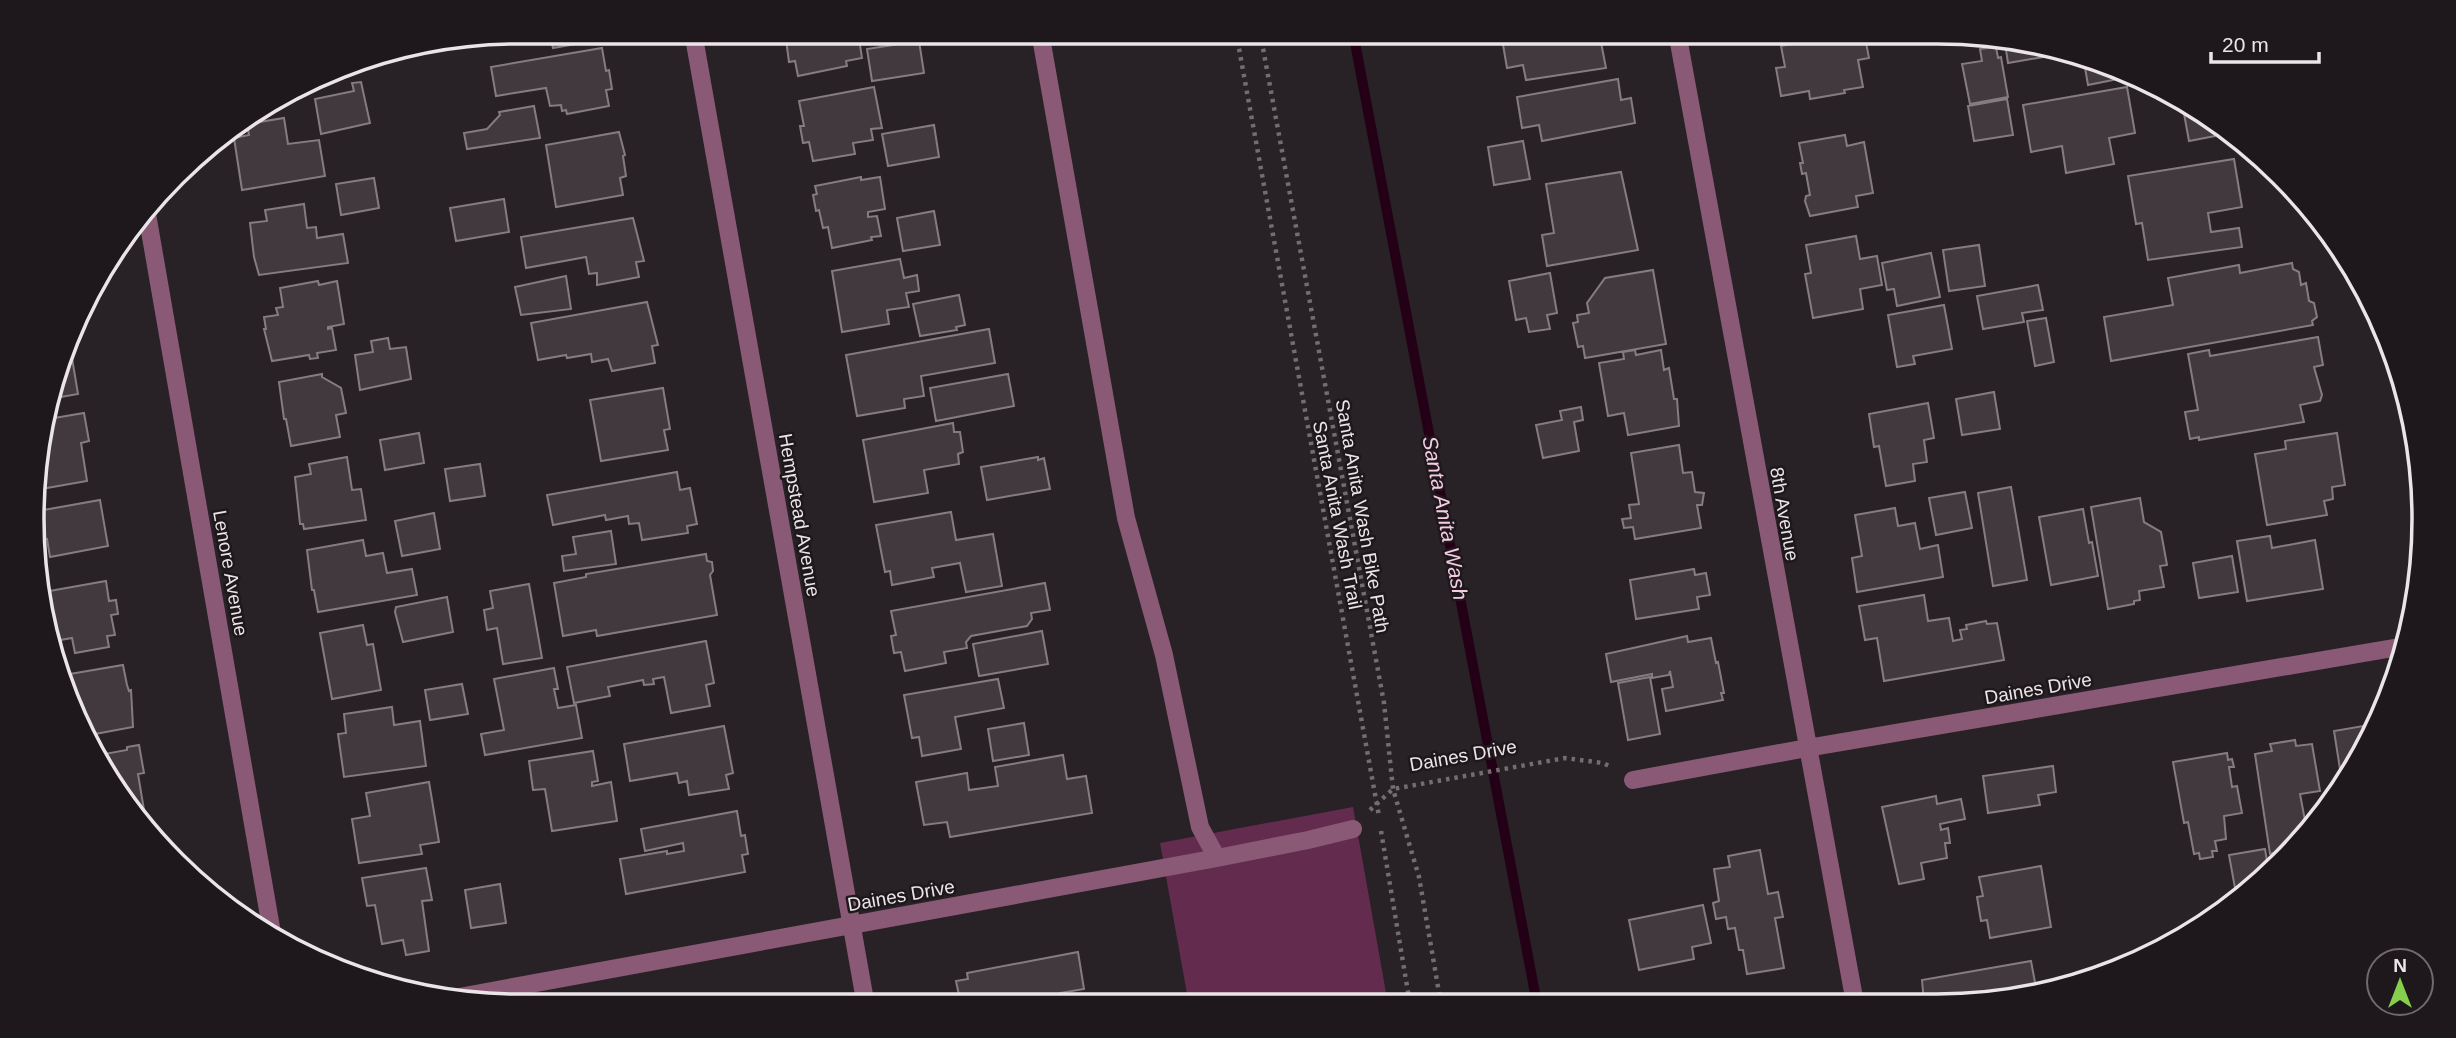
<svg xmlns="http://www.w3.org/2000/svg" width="2456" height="1038" font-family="Helvetica,sans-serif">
  <rect width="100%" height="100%" fill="#282125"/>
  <path fill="#632c4e" d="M1353,807L1388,1004L1189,1005L1160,843Z"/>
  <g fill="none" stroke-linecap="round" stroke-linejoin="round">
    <path stroke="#230016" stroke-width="10" d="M1353,32L1537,1004"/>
  </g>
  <path fill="#41393e" stroke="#857c81" stroke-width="2" d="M519,32H585L587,42L553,48L550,32L491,42L490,36Z
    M785,32H858L862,58L846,61L847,66L798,76L795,61L789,62Z
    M1108,32H1167L1154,41L1134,44L1121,41Z
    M1511,32H1599L1606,68L1526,80L1523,65L1507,68L1501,33Z
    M1782,32H1819L1783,38Z
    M1834,36L1835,42L1865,37L1869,58L1858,60L1863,87L1844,90L1845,93L1810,99L1809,91L1781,96L1776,68L1785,67L1781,46Z
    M919,41L924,73L872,81L867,49Z
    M2005,43L2067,53L2008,63Z
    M1996,47L1998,58L2001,57L2008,97L1970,104L1962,64L1982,61L1980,49Z
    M602,48L606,71L609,70L612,89L606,90L609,106L567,114L566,110L562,111L561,105L550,106L546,88L496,96L491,67Z
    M2083,56L2094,58L2127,73L2128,77L2088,85Z
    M1618,79L1621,100L1631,98L1635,123L1542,141L1539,125L1522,128L1517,97Z
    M361,82L370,123L321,134L315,99L354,91L352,83Z
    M874,87L882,128L871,129L873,140L853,143L855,154L813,161L809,142L803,143L800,126H804L799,101Z
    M2127,87L2135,133L2109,138L2114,164L2066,173L2062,146L2031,152L2023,105Z
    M2181,97L2231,133L2189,141Z
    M2007,99L2013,135L1974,141L1968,106Z
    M534,106L540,138L467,149L464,133L487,129L500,115L499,112Z
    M284,118L288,144L319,140L325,176L242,190L234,138L249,135L247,124Z
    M934,125L939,157L888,166L882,134Z
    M619,132L625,155L623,156L626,176L620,178L623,195L556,207L546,145Z
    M1845,135L1847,146L1864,142L1873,193L1856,196L1858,207L1810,216L1805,201L1806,196L1810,195L1806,173L1802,174L1800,163H1803L1799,143Z
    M1523,141L1530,179L1494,185L1488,147Z
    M2234,159L2242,207L2208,213L2211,232L2239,228L2242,247L2148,260L2142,223L2136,224L2128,176Z
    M1621,172L1638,250L1547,266L1542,235L1554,233L1546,184Z
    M861,177V180L880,177L885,209L868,212V217L877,216L881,236L871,237L872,240L832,248L828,227L823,228L819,210L816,211L813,195L817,194L815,186Z
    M374,178L379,208L341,215L336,184Z
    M504,199L509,232L456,241L450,208Z
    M304,204L307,228L316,227L317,238L343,234L348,263L259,275L254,257L250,223L267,221L265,210Z
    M934,211L940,245L903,251L897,218Z
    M633,218L644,261L636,262L639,277L597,285V273L589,274L586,257L526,268L521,237Z
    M1856,236L1860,259L1877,256L1882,285L1860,289L1863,309L1813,318L1805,274L1811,273L1806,245Z
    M1979,245L1985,286L1949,291L1943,250Z
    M1931,253L1940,297L1897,306L1894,289L1887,290L1882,263Z
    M900,259L904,278L917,275L919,291L906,293L909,307L887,310L889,324L842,332L832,271Z
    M2292,263L2293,269L2299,272L2301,285L2306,283L2309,301L2314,303L2317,317L2312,321L2313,325L2111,361L2104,317L2173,305L2168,278L2239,265L2240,273Z
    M1653,270L1666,344L1585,358L1583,346L1578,347L1573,323L1578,322L1577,315L1589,313L1587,303L1605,278Z
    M1550,273L1557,313L1547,315L1550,329L1529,332L1526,318L1516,320L1509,281Z
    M566,276L571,309L521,315L515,287Z
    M318,281L319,285L337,281L344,324L328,327V329L332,328L336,350L317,353L318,358L310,359L309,355L272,361L264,329H266L264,317L278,315L276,308L283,307L280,288Z
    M2038,285L2043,310L2022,313L2024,322L1983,329L1977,296Z
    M959,295L965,325L956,327L957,330L920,336L913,304Z
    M647,302L658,345L652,346L655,363L612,371L608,359L592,362L591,354L567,358L566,355L538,360L531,323Z
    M1944,305L1952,349L1913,356L1915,364L1897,367L1888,315Z
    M2046,318L2054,362L2035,366L2027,321Z
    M989,329L995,363L921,376L924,396L904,399L905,408L857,416L846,355Z
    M2318,337L2323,365L2314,367L2322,395L2320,401L2300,405L2304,422L2199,440V437L2190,439L2185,412L2198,410L2188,354L2209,350L2210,356Z
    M388,338L390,349L406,347L411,379L360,390L355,355L373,352L371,341Z
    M70,346L78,394L50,399Z
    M1635,350L1636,355L1661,350L1664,370L1669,368L1674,399H1677L1679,426L1628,435L1624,413L1608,416L1599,363L1624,359L1623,352Z
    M322,374V377L341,388L346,413L336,415L340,437L291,446L286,419H284L279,382Z
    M1008,374L1014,406L936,421L930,388Z
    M663,388L670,429L664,430L668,450L601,461L590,400Z
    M1994,392L2000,429L1962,435L1956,399Z
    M1928,403L1934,438L1924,440L1927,462L1913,464L1915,481L1886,486L1879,446L1874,447L1869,414Z
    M1581,407L1583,420L1574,422L1579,451L1543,458L1536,425L1562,420L1560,411Z
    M84,413L89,441L81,443L87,481L41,489L39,477L42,420Z
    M953,423L954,432H960L963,452L958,454L959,464L924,470L928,493L874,502L863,440Z
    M419,433L424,463L385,470L380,440Z
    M2337,433L2345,485L2332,487L2333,499L2324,501L2327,515L2267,525L2255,454L2286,449L2285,441Z
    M1679,445L1683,473L1692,472L1695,492L1704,493L1702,505H1697L1701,528L1635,539L1633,527L1624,528L1622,519L1631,518L1629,505L1639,504L1631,453Z
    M347,457L352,490L361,489L366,520L304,529L303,524H300L295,477L311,474L309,464Z
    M1038,457V460L1044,458L1050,489L987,500L981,467Z
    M480,464L485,496L450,501L445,469Z
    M677,472L680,490L690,488L697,524L687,526L688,533L642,540L639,523L629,524L628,516L606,520L605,515L553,525L547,495Z
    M2011,487L2027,580L1993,586L1978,493Z
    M1965,492L1972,528L1936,535L1929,498Z
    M2140,498L2144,522L2161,532L2167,565L2160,566L2164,587L2139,591L2140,600L2134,601V604L2108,609L2091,507Z
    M100,500L108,546L50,557L47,539L37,541L38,511Z
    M1895,508L1898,526L1915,523L1920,549L1938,545L1943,577L1857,592L1852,558L1862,556L1855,515Z
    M2083,509L2089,543L2092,542L2098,576L2051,585L2039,517Z
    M951,512L956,540L993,534L1002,586L966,592L960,563L932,568L934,577L892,585L890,571L885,572L876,525Z
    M434,513L440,549L402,556L395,521Z
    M611,531L616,564L564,571L562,556L576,554L573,537Z
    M2270,536L2272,548L2315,540L2323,589L2247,601L2237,541Z
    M363,540L366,556L383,553L387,573L412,569L417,595L318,612L314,590H312L307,550Z
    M706,554L707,561L712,562L713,571L710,575L717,615L597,636L596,630L563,636L554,583L586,577V574Z
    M2232,556L2238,592L2199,598L2193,563Z
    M1694,569L1695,575L1706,573L1710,595L1697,597L1699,609L1636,619L1630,580Z
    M106,581L109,601L116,600L118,614L111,615L115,635L107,636L109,647L75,653L72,638L49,642L38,593Z
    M1045,583L1050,610L1031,613L1032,619L1027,626L971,636L966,642L967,648L944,652L946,663L905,671L901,652L894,653L891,636L896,635L891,611Z
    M529,584L542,658L503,664L497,628L487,630L484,610L493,608L490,591Z
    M1924,595L1928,621L1949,618L1953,641L1962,639L1960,630L1967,629L1966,625L1986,621L1987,624L1997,623L2004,660L1884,681L1877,638L1865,640L1859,606Z
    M447,597L453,632L403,642L395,612L396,607Z
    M363,625L367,645L373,644L381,690L332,699L320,633Z
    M1042,631L1048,664L979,676L973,644Z
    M1687,636L1688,642L1711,638L1716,663L1718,662L1724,693H1721L1723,700L1666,711L1662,689L1673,687L1670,671L1669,675L1652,678V674L1611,682L1606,654Z
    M706,641L714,683L706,685L710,706L671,713L664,677L653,679L654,684L644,685L643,680L608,687L610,696L574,703L567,667Z
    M123,665L127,685L129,691L131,690L133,727L84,736L58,676Z
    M554,668L558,689H554L558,708L576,705L582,738L485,755L481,734L504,730L494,679Z
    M1650,677L1660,734L1628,740L1618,683Z
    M998,679L1004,708L955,717L961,749L922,756L919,737L912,738L904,695Z
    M462,684L468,714L430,720L425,690Z
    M392,707L394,725L420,721L426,766L344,777L338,734L346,733L344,714Z
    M1024,723L1029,755L993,761L988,729Z
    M2375,724L2343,788L2334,731Z
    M724,726L733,773L726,775L729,789L689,795L687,781L679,783L677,773L630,781L624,744Z
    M2295,740L2296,746L2312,744L2320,791L2300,794L2307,831L2276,866L2273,853L2270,854L2255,754L2272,751L2270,744Z
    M139,745L144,773L138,774L144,810L137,812L97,762L93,754L94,756L127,750V747Z
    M593,751L598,781L592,782V786L611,782L617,821L552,831L545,789L533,790L529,761Z
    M2227,753L2228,760L2232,759L2234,767H2229L2232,787L2237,786L2242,813L2224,816L2226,839L2215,841L2217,851H2212L2213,857L2200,859L2199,853L2194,854L2188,822L2184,823L2173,762Z
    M1063,755L1067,779L1086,776L1092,813L950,837L947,822L924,825L916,782L967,773L969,790L998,786L995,767Z
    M2053,766L2056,792L2038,795L2040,805L1988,813L1983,776Z
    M429,782L439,842L420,845L422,854L359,863L352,819L370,816L366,793Z
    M1936,796L1937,804L1961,799L1965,819L1940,824L1941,830L1948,828L1950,843H1945L1947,858L1921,863L1924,879L1899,884L1882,807Z
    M737,811L741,836L745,835L748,854L742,855L745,872L626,894L620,859L667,851V854L684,851L683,843L645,851L641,829Z
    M2265,849L2269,873L2259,884L2235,888L2229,855Z
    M1760,850L1768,894L1778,892L1783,917L1775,918L1784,968L1747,974L1743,950H1739L1735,928L1728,929L1726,917L1716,919L1713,903L1719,901L1714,869L1730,867L1728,856Z
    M2041,866L2051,927L1990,938L1987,920L1981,921L1977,897L1983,896L1979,877Z
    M426,868L432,900L422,901L429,951L406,955L403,940L382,944L375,905L367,906L362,878Z
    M500,884L506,923L471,928L465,890Z
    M1703,905L1711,943L1692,947L1694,959L1639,970L1629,920Z
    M1078,952L1084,989L1060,993L1062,1005H961L956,981L968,979L967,973Z
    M2031,961L2037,993L2001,1002H1924L1922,980Z"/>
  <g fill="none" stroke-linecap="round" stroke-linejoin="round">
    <path stroke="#736d70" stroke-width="4.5" stroke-dasharray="3.5 5" stroke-linecap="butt" d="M1236,32L1379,816
      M1260,32L1384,703L1393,789L1419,877L1441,1004
      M1370,810L1393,789L1565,758L1603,763L1611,767
      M1381,831L1410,1004"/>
    <path stroke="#895975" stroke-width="18" d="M693,32L866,1006
      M1040,32L1126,518L1164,655L1200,827L1217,858
      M1677,32L1855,1003
      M147,214L273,939
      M2407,390L2413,426
      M1633,780L1807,748L2405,646
      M459,997L1217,858L1308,840L1353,829"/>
  </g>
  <g text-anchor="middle" stroke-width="5" stroke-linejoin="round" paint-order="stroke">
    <g font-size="19" fill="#eae5e8" stroke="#1e171b">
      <text transform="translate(1785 514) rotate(80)" y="7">8th Avenue</text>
      <text transform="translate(800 515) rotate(80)" y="7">Hempstead Avenue</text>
      <text transform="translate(1338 515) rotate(79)" y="7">Santa Anita Wash Trail</text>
      <text transform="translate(1363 516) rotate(80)" y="7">Santa Anita Wash Bike Path</text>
      <text transform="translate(231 573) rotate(80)" y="7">Lenore Avenue</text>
      <text transform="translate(2038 688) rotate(-10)" y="7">Daines Drive</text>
      <text transform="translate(1463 755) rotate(-10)" y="7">Daines Drive</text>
      <text transform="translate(901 895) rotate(-10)" y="7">Daines Drive</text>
    </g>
    <g font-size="21" font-style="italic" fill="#f4cce2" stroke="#1e171b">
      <text transform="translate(1445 518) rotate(79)" y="7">Santa Anita Wash</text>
    </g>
  </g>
  <path d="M0 0H2456V1038H0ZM519 44H1937A475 475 0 0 1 2412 519V519A475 475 0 0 1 1937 994H519A475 475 0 0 1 44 519V519A475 475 0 0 1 519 44Z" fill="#1e171b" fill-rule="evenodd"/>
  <path fill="none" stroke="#eae5e8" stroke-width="3.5" d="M519 44H1937A475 475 0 0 1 2412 519V519A475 475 0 0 1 1937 994H519A475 475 0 0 1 44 519V519A475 475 0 0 1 519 44Z"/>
  <g transform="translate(2400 982)"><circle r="33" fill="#1e171b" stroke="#70696d" stroke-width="2"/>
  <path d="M0-5L12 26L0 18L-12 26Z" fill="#85cf4c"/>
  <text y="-10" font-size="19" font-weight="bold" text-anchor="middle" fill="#eae5e8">N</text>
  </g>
  <path d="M2211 52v10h108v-10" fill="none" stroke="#eae5e8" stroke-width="3.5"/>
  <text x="2222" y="52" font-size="21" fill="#eae5e8" stroke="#1e171b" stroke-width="5" paint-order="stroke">20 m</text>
</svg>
